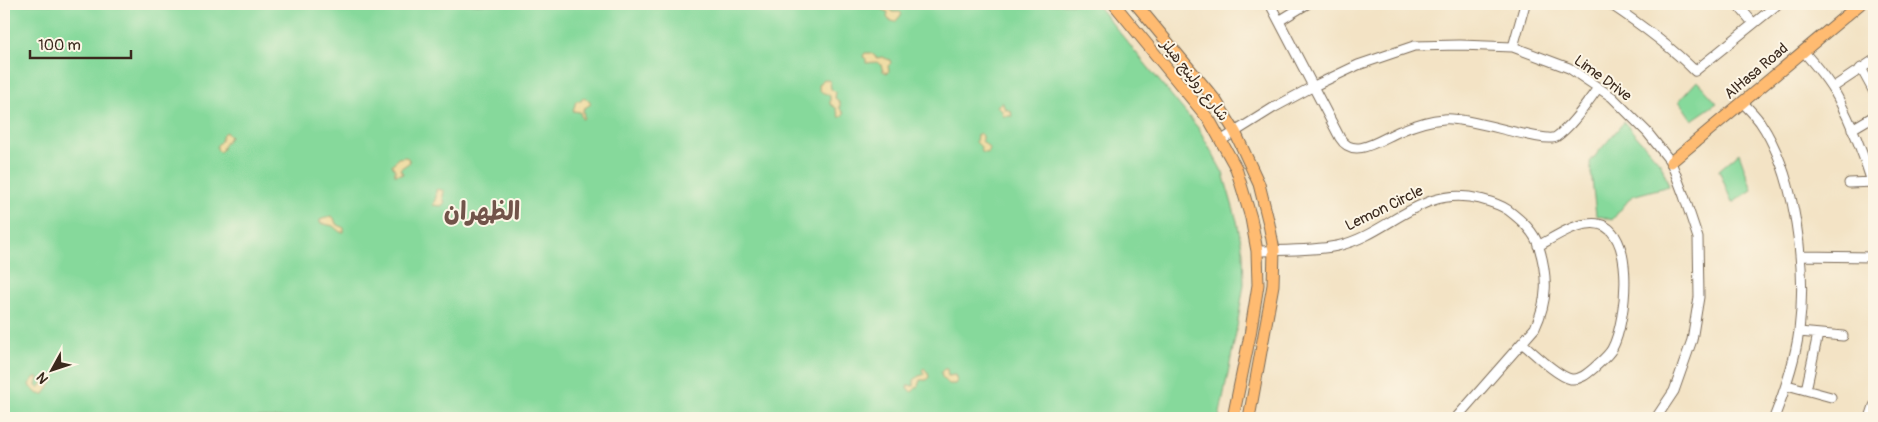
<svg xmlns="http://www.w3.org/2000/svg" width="1878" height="422" font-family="Pangolin,'Playpen Sans Arabic',sans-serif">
  <rect width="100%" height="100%" fill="#fcf5e5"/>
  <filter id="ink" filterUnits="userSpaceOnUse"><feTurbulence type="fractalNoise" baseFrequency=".02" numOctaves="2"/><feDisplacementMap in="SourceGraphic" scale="10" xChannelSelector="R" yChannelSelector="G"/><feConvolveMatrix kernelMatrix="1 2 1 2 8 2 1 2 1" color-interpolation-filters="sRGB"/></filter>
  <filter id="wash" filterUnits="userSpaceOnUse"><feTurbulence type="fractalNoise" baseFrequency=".0096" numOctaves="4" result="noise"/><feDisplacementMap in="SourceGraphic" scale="20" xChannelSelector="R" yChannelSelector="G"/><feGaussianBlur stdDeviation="1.12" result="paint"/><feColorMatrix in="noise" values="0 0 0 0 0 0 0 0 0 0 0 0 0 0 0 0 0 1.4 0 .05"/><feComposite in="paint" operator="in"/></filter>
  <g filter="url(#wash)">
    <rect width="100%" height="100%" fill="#f3e3c5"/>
    <path fill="#86d99b" stroke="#60825c" d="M4,4H1096L1199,129L1223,173L1237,221L1243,252L1244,284L1236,333L1219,418H4Z
      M1697,81L1717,103L1692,120L1679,101Z
      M1624,122L1661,164L1669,186L1632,196L1612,220L1596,215L1590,162Z
      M1739,153L1752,190L1732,203L1719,170Z"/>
    <path fill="#eeda9e" stroke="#94825e" d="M888,5L892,12H900L902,14L895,22L889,20L887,17L888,12L882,10L884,6Z
      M865,53H871L877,58L882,57L890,60L891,63L888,66L889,71L887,73L883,71L881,65L877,62L866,63V59L863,56Z
      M824,79L830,81L831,89L836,92L835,98L840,102V109L844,113L841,117H839L836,108L830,104V96C825,92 819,94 819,85Z
      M583,98L589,100L591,104L583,109L584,118L582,119L580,112L573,111L576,101H581Z
      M1002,102L1005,109L1011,111L1012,116H1003L1002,111L997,106Z
      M226,132L230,137L224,145L222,150L220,152L217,149V145L221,141L223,134Z
      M980,133L982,136V141L990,149L987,153L982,152L981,147L976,142L977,135Z
      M405,157L408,158L410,162L400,169L403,174L395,175V170L392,165L398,158Z
      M438,189L444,191L443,197L445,203L441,206L433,205L436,197V190Z
      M331,216L334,218L336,224L344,228V232H340L333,226L320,223V220Z
      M924,368L928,373L929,377L927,380H920L918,386L912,392L907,388L908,385L914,386V380L919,376L923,375L924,374L922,370Z
      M944,369H947L948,376L955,375L957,381L955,384H949L942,377L941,372Z
      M47,376L54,380L44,394H38L30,387L29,384L35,377H38L36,386L39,388Z"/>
  </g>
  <g filter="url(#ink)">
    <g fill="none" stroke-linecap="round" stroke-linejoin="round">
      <g stroke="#7b6b58" stroke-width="11">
        <path id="minor" d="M1270,4L1340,138C1354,161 1382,138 1400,131C1414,125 1430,120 1444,119C1468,116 1544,144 1556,137C1573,125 1586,104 1598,88
          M1610,4C1640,24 1669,45 1695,71L1778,4
          M1737,4L1753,23
          M1279,21L1307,4
          M1513,47L1525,4
          M1803,51C1816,66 1829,81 1838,98C1852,125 1863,153 1872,182
          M1861,68L1874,92
          M1832,88L1874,60
          M1742,102C1748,108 1755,115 1760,122C1796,175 1807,268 1799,331C1795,361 1785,390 1774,418
          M1852,129L1874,116
          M1222,140L1273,108L1312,87L1358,65L1414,46L1460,45L1513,47L1569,68L1612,97L1647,132L1671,162L1684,196L1698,238L1699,297L1692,340L1674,391L1656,418
          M1849,183L1874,182
          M1257,251C1283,250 1311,251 1337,246C1389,235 1420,184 1480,199C1491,202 1499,204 1508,210C1521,220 1534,231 1539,247C1548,277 1548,300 1535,328L1456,418
          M1800,256L1874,257
          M1799,332L1843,336
          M1522,343C1533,352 1557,376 1571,379C1580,380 1587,374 1594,368C1600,362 1608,356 1612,349C1627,322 1639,215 1587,224C1570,226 1553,238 1538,246
          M1787,385L1831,397
          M1806,390L1818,334
          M1870,418L1874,406"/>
      </g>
      <g stroke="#7b6b58" stroke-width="13">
        <path id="major" d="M1114,4L1210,121L1236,168L1251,218L1257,251L1258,285L1250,335L1233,418
          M1136,4L1216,101L1235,132L1259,184L1269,224L1274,250L1273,285L1249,418
          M1671,162L1860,4"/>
      </g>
      <use href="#minor" stroke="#fff" stroke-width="9"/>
      <use href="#major" stroke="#ffbb71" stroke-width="11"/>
    </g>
  </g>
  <g text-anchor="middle" stroke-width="4" stroke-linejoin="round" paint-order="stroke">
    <g font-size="15" fill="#3b2a1e" stroke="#fcf5e5">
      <text transform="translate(1756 71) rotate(-40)" y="5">AlHasa Road</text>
      <text transform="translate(1603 78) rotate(36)" y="5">Lime Drive</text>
      <text transform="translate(1195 80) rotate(52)" y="5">شارع رولينج هيلز</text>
      <text transform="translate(1384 208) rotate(-26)" y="5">Lemon Circle</text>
    </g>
    <g font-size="25" font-weight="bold" fill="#72544a" stroke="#fcf5e5">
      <text x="482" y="220">الظهران</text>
    </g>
  </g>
  <rect width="1878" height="422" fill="none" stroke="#fcf5e5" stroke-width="20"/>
  <g transform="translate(52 370) rotate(230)" stroke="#fcf5e5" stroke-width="4" paint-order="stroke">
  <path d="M0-4L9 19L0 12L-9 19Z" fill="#3b2a1e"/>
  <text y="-8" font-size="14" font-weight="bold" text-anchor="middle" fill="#3b2a1e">N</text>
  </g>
  <path d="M30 50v8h101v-8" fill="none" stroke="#3b2a1e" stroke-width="2.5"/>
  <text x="38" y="50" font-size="15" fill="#3b2a1e" stroke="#fcf5e5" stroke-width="4" paint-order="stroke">100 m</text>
</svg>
